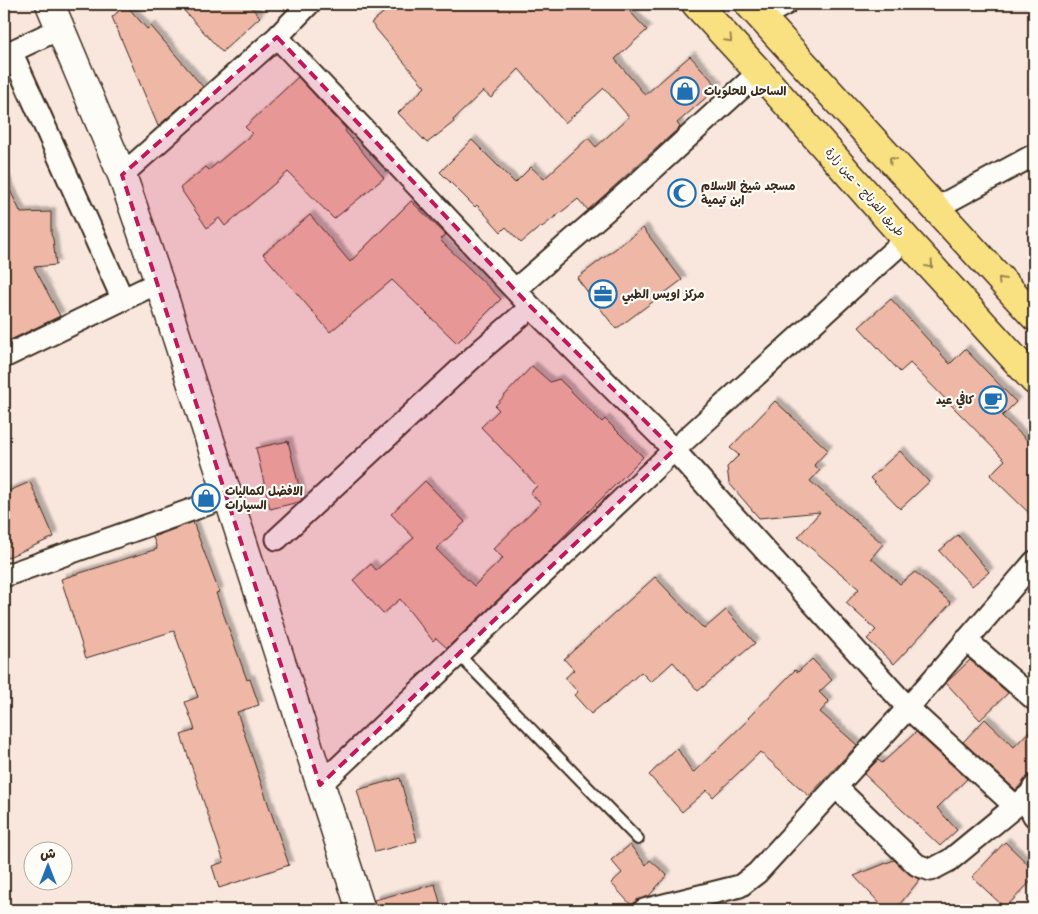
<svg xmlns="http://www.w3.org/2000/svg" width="1038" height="914" font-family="'Playpen Sans','Playpen Sans Arabic',sans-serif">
  <defs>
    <filter id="shadow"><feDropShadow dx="4.5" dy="-4.5" stdDeviation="1" flood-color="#0004"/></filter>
  </defs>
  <rect width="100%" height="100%" fill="#f9e7de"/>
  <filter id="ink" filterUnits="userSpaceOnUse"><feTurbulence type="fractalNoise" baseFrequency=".02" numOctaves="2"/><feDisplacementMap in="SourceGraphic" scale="10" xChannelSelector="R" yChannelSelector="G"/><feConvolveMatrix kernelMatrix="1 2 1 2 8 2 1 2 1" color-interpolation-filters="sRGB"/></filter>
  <g filter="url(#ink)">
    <path fill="#efb7a5" stroke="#3b2a1e" filter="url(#shadow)" d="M178,4H248L260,17L222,52Z
      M394,4H623L647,30L615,59L645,95L690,56L718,87L677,123L680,127L588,210L578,199L542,227L541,226L521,243L506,227L501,232L477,205L475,207L440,172L472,140L515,183L531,167L544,179L588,138L596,147L629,117L604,88L565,123L519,69L491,98L483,91L453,120L454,122L427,143L398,113L425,87L371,23Z
      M126,5L147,29L151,26L203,87L158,126L112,17Z
      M298,77L346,129L345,131L384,178L334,219L288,172L225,226L219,218L207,228L180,188L206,167L209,170L252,134L245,127Z
      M4,178L21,213L51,212V234L53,239L56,265L34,267L60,316L4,343Z
      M411,201L446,235L440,240L501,299L457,343L392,280L330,332L263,254L310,215L350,262Z
      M643,228L682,280L616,329L577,278Z
      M891,299L950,364L965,349L1016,402L1002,416L1034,447V518L990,475L1005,460L910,363L900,372L859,327Z
      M532,366L550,382L559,379L602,422L605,419L643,457L547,553L447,648L436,638L433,641L400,599L383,614L353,580L371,564L376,570L414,538L391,514L425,481L465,522L436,549L474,586L503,558L493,549L541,503L530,493L537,486L481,427L499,410L495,406Z
      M775,401L828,450L814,465L820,470L810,481L883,544L871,558L900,584L915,572L951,603L894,664L867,639L876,630L846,603L859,589L798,537L820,512L759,518L729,483L727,467L739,455L730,448Z
      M288,441L302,499L299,502L270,509L256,448Z
      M900,451L929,482L900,509L870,478Z
      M30,482L54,537L4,559V493Z
      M193,522L219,592L216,593L247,680L250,679L259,705L237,712L289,865L219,888L212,866L224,862L181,735L195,730L185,702L198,697L174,631L86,658L61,579L157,549L153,537Z
      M958,535L989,572L972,586L939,551Z
      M655,577L704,629L726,610L755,643L698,691L673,662L651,682L641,672L605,704L604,703L591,714L574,695L578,692L565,678L574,670L564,659Z
      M812,659L832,680L819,692L829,702L820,712L857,745L809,796L760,752L713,797L707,790L682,812L649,775L677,748L693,773L749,719L748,718L795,670L798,672Z
      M970,660L1008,693L980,720L946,683Z
      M985,719L1014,747L1034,726V775L1027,777L1016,790L963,742Z
      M916,732L967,779L937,808L957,830L940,846L864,774L878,760L882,763Z
      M400,778L417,841L375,852L357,790Z
      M1005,842L1034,870V878L1005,908L972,877Z
      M630,845L646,865L650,860L667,875L649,896L636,901L632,906L611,883L622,873L611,860Z
      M894,860L909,874L920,879L895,910H886L854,876Z
      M435,884L442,910H376L374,900Z"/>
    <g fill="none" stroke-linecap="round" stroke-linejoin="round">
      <g stroke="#3b2a1e" stroke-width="14">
        <path id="lane" d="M459,655L638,839"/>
      </g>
      <g stroke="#3b2a1e" stroke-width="25">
        <path id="street" d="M761,17L786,4
          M277,37L531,307L674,450L908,708L1015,806
          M11,51L123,300
          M4,55L61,28
          M122,175L277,37L309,4
          M936,208L1034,155
          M516,289L640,181L759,72
          M4,357L159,282
          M277,539L481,350L531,307
          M4,576L228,497
          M966,640L1034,699
          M320,785L674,450L906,239
          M836,787L917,865L931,870L950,860L1029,795
          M1034,787C1027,799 1027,804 1034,816
          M644,910L740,886L757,873L908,708L1034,562"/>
      </g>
      <g stroke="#3b2a1e" stroke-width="31">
        <path id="secondary" d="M50,4L122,175L159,282L361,910"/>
      </g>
      <g stroke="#3b2a1e" stroke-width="31">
        <path id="primary" d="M696,4L759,72L906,239L1034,380
          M749,4L1034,316"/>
      </g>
      <use href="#lane" stroke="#fdfcf7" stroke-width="10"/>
      <use href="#street" stroke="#fdfcf7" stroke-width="21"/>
      <use href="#secondary" stroke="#fdfcf7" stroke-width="28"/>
      <use href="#primary" stroke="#f9e181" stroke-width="28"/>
    </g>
    <defs><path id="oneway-chevron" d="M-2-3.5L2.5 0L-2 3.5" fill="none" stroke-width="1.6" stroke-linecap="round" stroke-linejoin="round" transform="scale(1.25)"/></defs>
    <g stroke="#9a8650">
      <use href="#oneway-chevron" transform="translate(729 39) rotate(47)"/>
      <use href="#oneway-chevron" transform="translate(892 160) rotate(-132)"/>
      <use href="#oneway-chevron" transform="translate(930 265) rotate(48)"/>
      <use href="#oneway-chevron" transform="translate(1001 280) rotate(-132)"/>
    </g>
  </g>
  <path fill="#c2185b" fill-opacity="0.2" stroke="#c2185b" stroke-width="4" stroke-dasharray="10 6" stroke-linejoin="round" d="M277,37L531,307L674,450L320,785L122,175Z"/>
  <defs>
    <g id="shop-ring" transform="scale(1.4375)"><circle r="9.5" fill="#fdfcf7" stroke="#1f6fb2" stroke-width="1.5"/><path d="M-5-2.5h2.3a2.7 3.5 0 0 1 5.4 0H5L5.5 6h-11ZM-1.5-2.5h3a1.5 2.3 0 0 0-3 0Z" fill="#1f6fb2"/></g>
    <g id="mosque-ring" transform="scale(1.4375)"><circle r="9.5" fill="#fdfcf7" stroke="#1f6fb2" stroke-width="1.5"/><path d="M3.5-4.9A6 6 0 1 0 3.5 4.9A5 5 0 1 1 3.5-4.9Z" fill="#1f6fb2"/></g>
    <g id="office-ring" transform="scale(1.4375)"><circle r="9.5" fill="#fdfcf7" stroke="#1f6fb2" stroke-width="1.5"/><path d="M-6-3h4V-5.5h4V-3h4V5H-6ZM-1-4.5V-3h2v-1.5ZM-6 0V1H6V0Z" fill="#1f6fb2"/></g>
    <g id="cafe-ring" transform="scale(1.4375)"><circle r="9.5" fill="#fdfcf7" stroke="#1f6fb2" stroke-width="1.5"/><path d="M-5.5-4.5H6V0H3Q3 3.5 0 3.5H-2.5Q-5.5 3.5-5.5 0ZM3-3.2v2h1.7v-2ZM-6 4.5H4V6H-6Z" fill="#1f6fb2"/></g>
  </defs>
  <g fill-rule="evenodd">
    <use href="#shop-ring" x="685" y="91"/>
    <use href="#mosque-ring" x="682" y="193"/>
    <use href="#office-ring" x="603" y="294"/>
    <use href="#cafe-ring" x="993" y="400"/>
    <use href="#shop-ring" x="206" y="498"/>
  </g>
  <g text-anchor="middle" stroke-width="4.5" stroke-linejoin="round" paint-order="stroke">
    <g font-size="12" font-weight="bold" fill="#3b2a1e" stroke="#fdfcf7" text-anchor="start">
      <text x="704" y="95">الساحل للحلويات</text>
      <text x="701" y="190">مسجد شيخ الاسلام<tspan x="701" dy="14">ابن تيمية</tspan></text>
      <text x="622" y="298">مركز اويس الطبي</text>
      <text x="974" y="404" text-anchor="end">كافي عيد</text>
      <text x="225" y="495">الافضل لكماليات<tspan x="225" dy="14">السيارات</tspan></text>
    </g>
    <g font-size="12" fill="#3b2a1e" stroke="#fdfcf7">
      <text transform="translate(865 192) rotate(49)" y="4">طريق الفرناج - عين زارة</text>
    </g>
  </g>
  <rect width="1038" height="914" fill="none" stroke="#fdfcf7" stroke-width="20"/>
  <rect x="10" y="10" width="1018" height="894" fill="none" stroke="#3b2a1e" stroke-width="2" filter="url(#ink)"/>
  <g transform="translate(48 866)"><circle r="24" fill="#fdfcf7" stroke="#afa8a0"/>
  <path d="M0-4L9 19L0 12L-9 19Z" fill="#1f6fb2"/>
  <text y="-8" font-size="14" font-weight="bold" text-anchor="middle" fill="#3b2a1e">ش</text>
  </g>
</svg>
